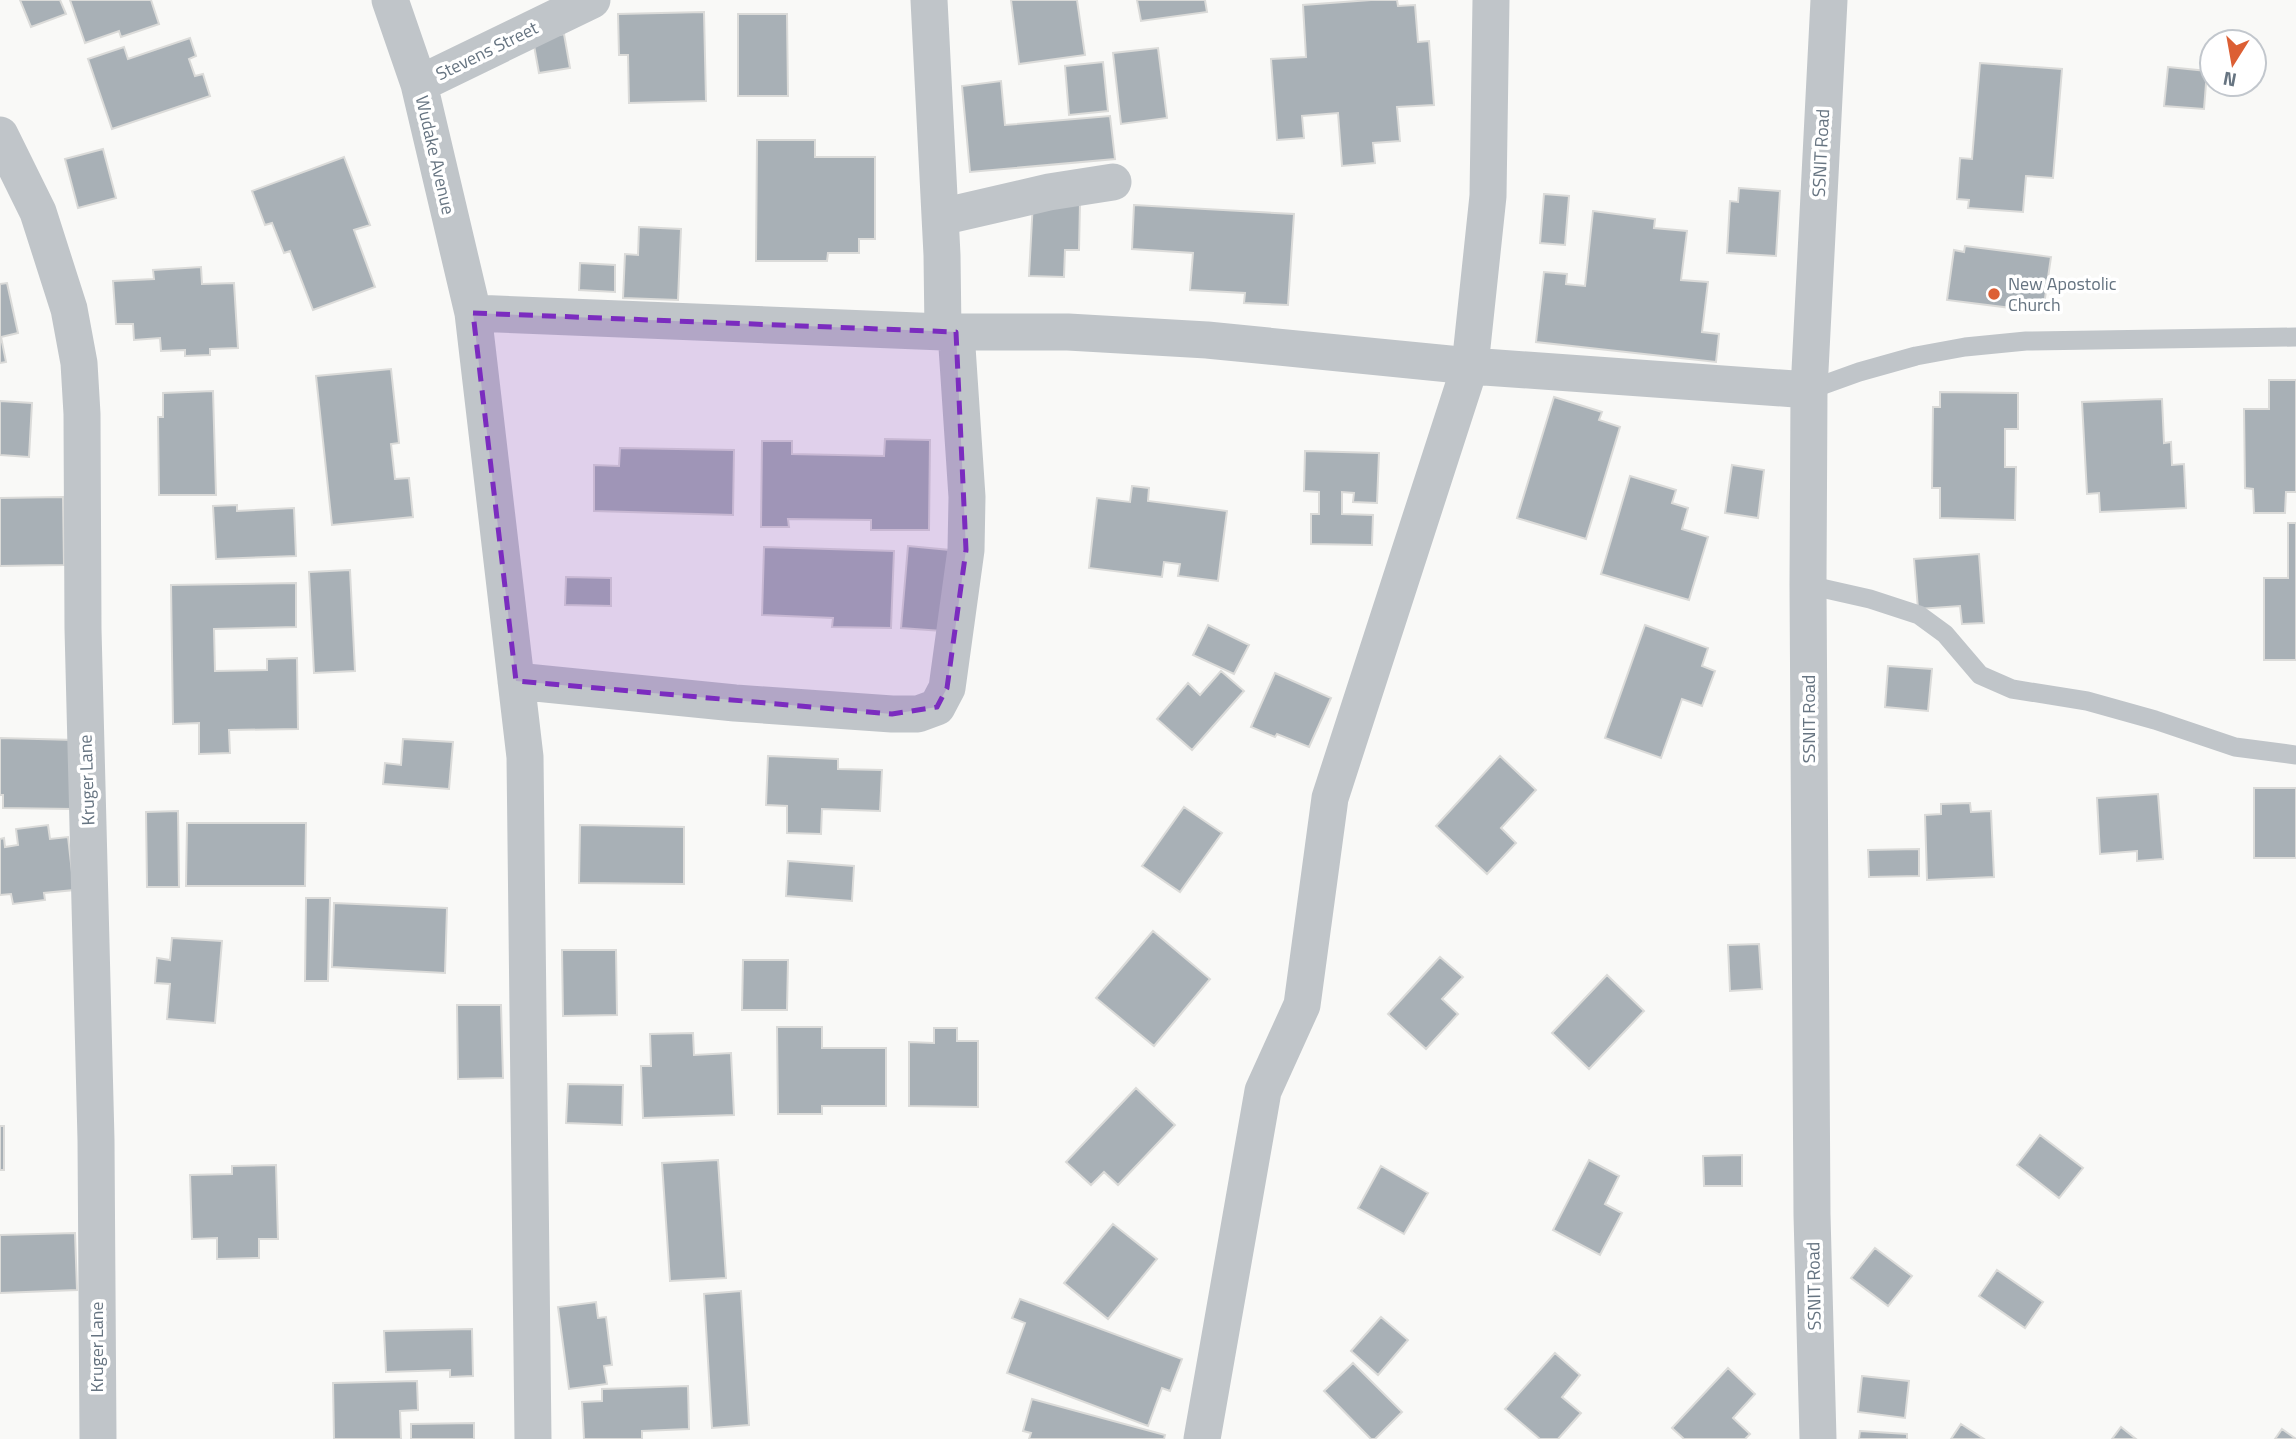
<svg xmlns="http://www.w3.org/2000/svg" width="2296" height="1439" font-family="'Titillium Web',sans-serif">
  <rect width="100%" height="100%" fill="#f9f9f7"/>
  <path fill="#a8b0b6" stroke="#dbdbd9" stroke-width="2" d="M20,0H60L66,14L31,27Z
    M70,0H151L159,24L121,37L119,31L85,43Z
    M1011,0H1077L1085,55L1019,64Z
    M1137,0H1205L1207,12L1141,21Z
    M1371,0H1397L1398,6L1415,5L1418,42L1429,41L1434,105L1397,107L1400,141L1373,143L1375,163L1342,166L1338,113L1302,116L1304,138L1277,140L1271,59L1306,57L1303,5Z
    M704,12L706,101L629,103L628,55H619L618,14Z
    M738,14H787L788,96H738Z
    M564,34L570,68L539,73L533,40Z
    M190,38L196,56L189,59L195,76L203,74L210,96L112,129L88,59L124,47L128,59Z
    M1158,48L1167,118L1121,124L1113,53Z
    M1103,62L1108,111L1069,115L1065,66Z
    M1980,63L2062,69L2053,178L2026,176L2023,212L1968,208L1969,200L1957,199L1960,158L1972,159Z
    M2168,67L2207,71L2204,109L2164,106Z
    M1001,81L1005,125L1110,116L1115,159L970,172L962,86Z
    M757,140H815V157H875V239H859V253H828L827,261H756Z
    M103,149L116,198L78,208L65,159Z
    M344,157L370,225L354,230L375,287L313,310L290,251L284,253L272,223L265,225L252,191Z
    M1739,188L1780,191L1776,256L1727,253L1730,201L1738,202Z
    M1544,194L1569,196L1565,245L1540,243Z
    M1033,201L1080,203L1079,250H1065L1064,277L1029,276Z
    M1134,205L1294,214L1288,305L1244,303L1245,293L1190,290L1193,253L1132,249Z
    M1593,211L1655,219L1654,228L1687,231L1681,280L1708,282L1702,332L1719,334L1716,362L1536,342L1544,272L1567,274L1566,284L1585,286Z
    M639,227L681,229L678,300L623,298L625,254L638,255Z
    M1965,246L2051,257L2043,312L1947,300L1954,250L1964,252Z
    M580,263L615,265V292L579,290Z
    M201,267L202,284L234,283L238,348L210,349V355L185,356V350L161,351L160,338L134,340L133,324H116L113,281L154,279L153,270Z
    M7,283L18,333L1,337L6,362L0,363V284Z
    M391,369L399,443L391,444L395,479L409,478L413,517L332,525L316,376Z
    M2269,380H2296V492H2286L2285,513H2254L2253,489L2245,488L2244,409H2269Z
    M213,391L216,495H159L158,417H163V393Z
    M1940,392L2018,393V429H2005V467H2016L2015,520L1940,518V488H1932L1933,407H1940Z
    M1554,397L1602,412L1599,420L1620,427L1586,539L1517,518Z
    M2162,399L2164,443L2171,442L2172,465L2184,464L2186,508L2100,512L2099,493L2087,494L2082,402Z
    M0,401L32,403L29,457L0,455Z
    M885,439L930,440L929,530H871V520L788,519L789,527H761L762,441H792V454L884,456Z
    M620,448L734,450L733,515L594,511V465L619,466Z
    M1305,451L1379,453L1377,503L1353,502L1354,493L1342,492V514L1373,515L1372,545L1311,544V514H1319V492L1304,491Z
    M1732,465L1764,470L1758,518L1725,513Z
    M1630,476L1676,490L1672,503L1688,508L1682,529L1708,537L1689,600L1601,574Z
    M1132,486L1149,488L1148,501L1227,511L1218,581L1178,576L1180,564L1164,562L1162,577L1089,568L1097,498L1130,502Z
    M63,497L64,565L0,566V498Z
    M237,505V511L294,508L296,556L216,559L213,506Z
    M2288,523H2296V660H2264V578H2288Z
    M908,546L950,550L942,631L901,628Z
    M764,547L894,551L891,628L832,627L833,618L762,615Z
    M1979,554L1984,623L1962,624L1960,606L1918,609L1914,559Z
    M350,570L355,671L314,673L309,572Z
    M566,577L611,578V606L565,605Z
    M296,583V627L214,629L215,671L267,670V659L297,658L298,729L229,730L230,753L199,754V723L173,724L171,585Z
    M1208,625L1249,645L1234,674L1193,655Z
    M1645,625L1708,648L1702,666L1715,671L1702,706L1682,699L1661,758L1605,738Z
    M1888,666L1932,669L1928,711L1885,707Z
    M1221,671L1244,691L1192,750L1157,719L1188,683L1200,695Z
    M1275,673L1331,698L1309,747L1277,734L1275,737L1251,727Z
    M0,738L75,740L73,809L3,808V795H0Z
    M403,739L453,742L449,789L383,784L385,763L401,765Z
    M768,756L838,759V769L882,770L880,811L822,809L821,834L787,833V806L766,805Z
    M1500,756L1536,790L1501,828L1516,843L1487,874L1436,826Z
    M2254,788H2296V858H2254Z
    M2158,794L2163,859L2137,861V851L2100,854L2097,798Z
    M1970,803L1971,812L1991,811L1994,877L1927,880L1925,815L1941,814V804Z
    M1184,807L1222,833L1180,892L1142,866Z
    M178,811L179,887H147L146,812Z
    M187,823H306L305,886H186Z
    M48,825L50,839L68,837L74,890L44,893L45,900L13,904L11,894L0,895V839L4,838L5,847L18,845L16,829Z
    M580,825L684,827V884L579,883Z
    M1919,849V876L1869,877L1868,850Z
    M788,861L854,866L852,901L786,896Z
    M306,898H330L328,981H305Z
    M334,903L447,908L445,973L332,967Z
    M1153,931L1210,979L1154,1046L1096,998Z
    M172,938L222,941L215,1023L167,1019L170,984L155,983L157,958L170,960Z
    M1759,944L1762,989L1730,991L1728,945Z
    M562,950H616L617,1015L563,1016Z
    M1440,957L1463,977L1442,999L1458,1014L1426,1049L1388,1014Z
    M743,960H788L787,1010H742Z
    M1607,975L1644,1011L1589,1069L1552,1033Z
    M457,1005H501L503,1078L458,1079Z
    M777,1027H822V1048H886V1106H822V1114H778Z
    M934,1028H957V1041H978V1107L909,1106V1042L934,1043Z
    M693,1033L694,1055L731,1053L734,1115L643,1118L641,1066H651L650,1034Z
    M568,1084L623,1085L622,1125L566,1123Z
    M1136,1088L1175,1125L1118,1185L1104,1172L1091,1185L1066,1162Z
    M0,1126H4V1170H0Z
    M2040,1135L2083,1168L2059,1198L2017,1165Z
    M1742,1155V1186H1704L1703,1156Z
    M718,1160L726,1278L670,1281L662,1163Z
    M1589,1160L1619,1176L1605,1204L1622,1213L1600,1255L1553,1230Z
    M276,1165L278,1239H259V1258L217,1259V1238L192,1239L190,1175L232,1174V1166Z
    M1381,1166L1428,1193L1404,1234L1358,1208Z
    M1113,1224L1157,1259L1108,1319L1064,1283Z
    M75,1233L77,1290L0,1293V1235Z
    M1875,1248L1912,1276L1888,1306L1851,1278Z
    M1997,1270L2043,1302L2025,1328L1979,1296Z
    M741,1291L749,1425L712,1428L704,1294Z
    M1020,1299L1182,1359L1170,1391L1162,1388L1148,1426L1007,1373L1025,1323L1012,1318Z
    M596,1302L598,1318L606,1317L612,1365L604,1366L607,1384L569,1389L558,1307Z
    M1381,1317L1408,1340L1378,1375L1351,1351Z
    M472,1329L473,1376L450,1377V1370L386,1372L384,1331Z
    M1555,1353L1580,1375L1562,1397L1581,1413L1558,1439H1540L1505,1409Z
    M1353,1363L1402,1412L1375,1439H1371L1324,1391Z
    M1728,1368L1755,1394L1733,1418L1750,1434L1745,1439H1684L1672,1428Z
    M1862,1376L1909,1381L1905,1418L1858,1412Z
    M417,1381L418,1410L400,1411L401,1439H334L333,1383Z
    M688,1386L689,1429L642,1431V1439H584L582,1402L602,1401V1389Z
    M1032,1399L1165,1435L1164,1439H1029L1031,1433L1023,1431Z
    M474,1423V1439H411V1424Z
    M1961,1424L1984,1439H1951Z
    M2121,1427L2136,1439H2112Z
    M2282,1429L2296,1439H2275Z
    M1860,1431L1907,1434V1439H1859Z"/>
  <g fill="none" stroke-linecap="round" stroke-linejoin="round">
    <path stroke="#c0c5c9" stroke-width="19" d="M1809,390L1859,372L1916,356L1965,347L2026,341L2296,337
      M1808,585L1870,599L1919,615L1945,634L1980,675L2012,689L2087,701L2155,720L2235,747L2296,755"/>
    <path stroke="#c0c5c9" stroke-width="37" d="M390,0L419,84L473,313L525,757L533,1439
      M929,0L942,255L943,332
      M419,84L592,0
      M0,135L38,212L69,309L79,363L82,414L83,629L96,1140L98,1439
      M941,217L1049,192L1113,182
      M473,313L943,332H1068L1207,340L1470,366L1809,390
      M516,681L735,703L892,714H918L937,707L947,688L966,550L967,497L956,332
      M1202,1439L1263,1091L1302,1005L1330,798L1470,366L1488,196L1491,0
      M1818,1439L1812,1215L1808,585L1809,390L1829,0"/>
  </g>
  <path fill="#7b2cbf" fill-opacity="0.2" stroke="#7b2cbf" stroke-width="5" stroke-dasharray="14 9" stroke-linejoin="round" d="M473,313L956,332L966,550L947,688L937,707L892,714L516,681Z"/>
  <circle fill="#dc5f34" stroke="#fff" stroke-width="2.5" cx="1994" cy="294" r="7"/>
  <g text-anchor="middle" stroke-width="7" stroke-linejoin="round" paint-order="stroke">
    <g font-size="18" fill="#667481" stroke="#fff">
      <text transform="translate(487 51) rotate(-26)" y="6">Stevens Street</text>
      <text transform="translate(1821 153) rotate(-87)" y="6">SSNIT Road</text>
      <text transform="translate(435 155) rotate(77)" y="6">Wudake Avenue</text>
      <text transform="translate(1809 719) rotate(-90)" y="6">SSNIT Road</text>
      <text transform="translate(87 780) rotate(-92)" y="6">Kruger Lane</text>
      <text transform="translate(1814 1286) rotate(-91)" y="6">SSNIT Road</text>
      <text transform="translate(97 1347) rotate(-90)" y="6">Kruger Lane</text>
    </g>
    <g font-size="18" fill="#667481" stroke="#fff" text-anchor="start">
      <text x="2008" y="290">New Apostolic<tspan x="2008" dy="21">Church</tspan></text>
    </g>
  </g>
  <g transform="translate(2233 63) rotate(191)"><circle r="33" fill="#ffffff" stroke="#c2c7cd" stroke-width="2"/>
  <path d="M0-5L12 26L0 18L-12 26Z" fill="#dc5f34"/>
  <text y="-10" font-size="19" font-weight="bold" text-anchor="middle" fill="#667481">N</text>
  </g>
</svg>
